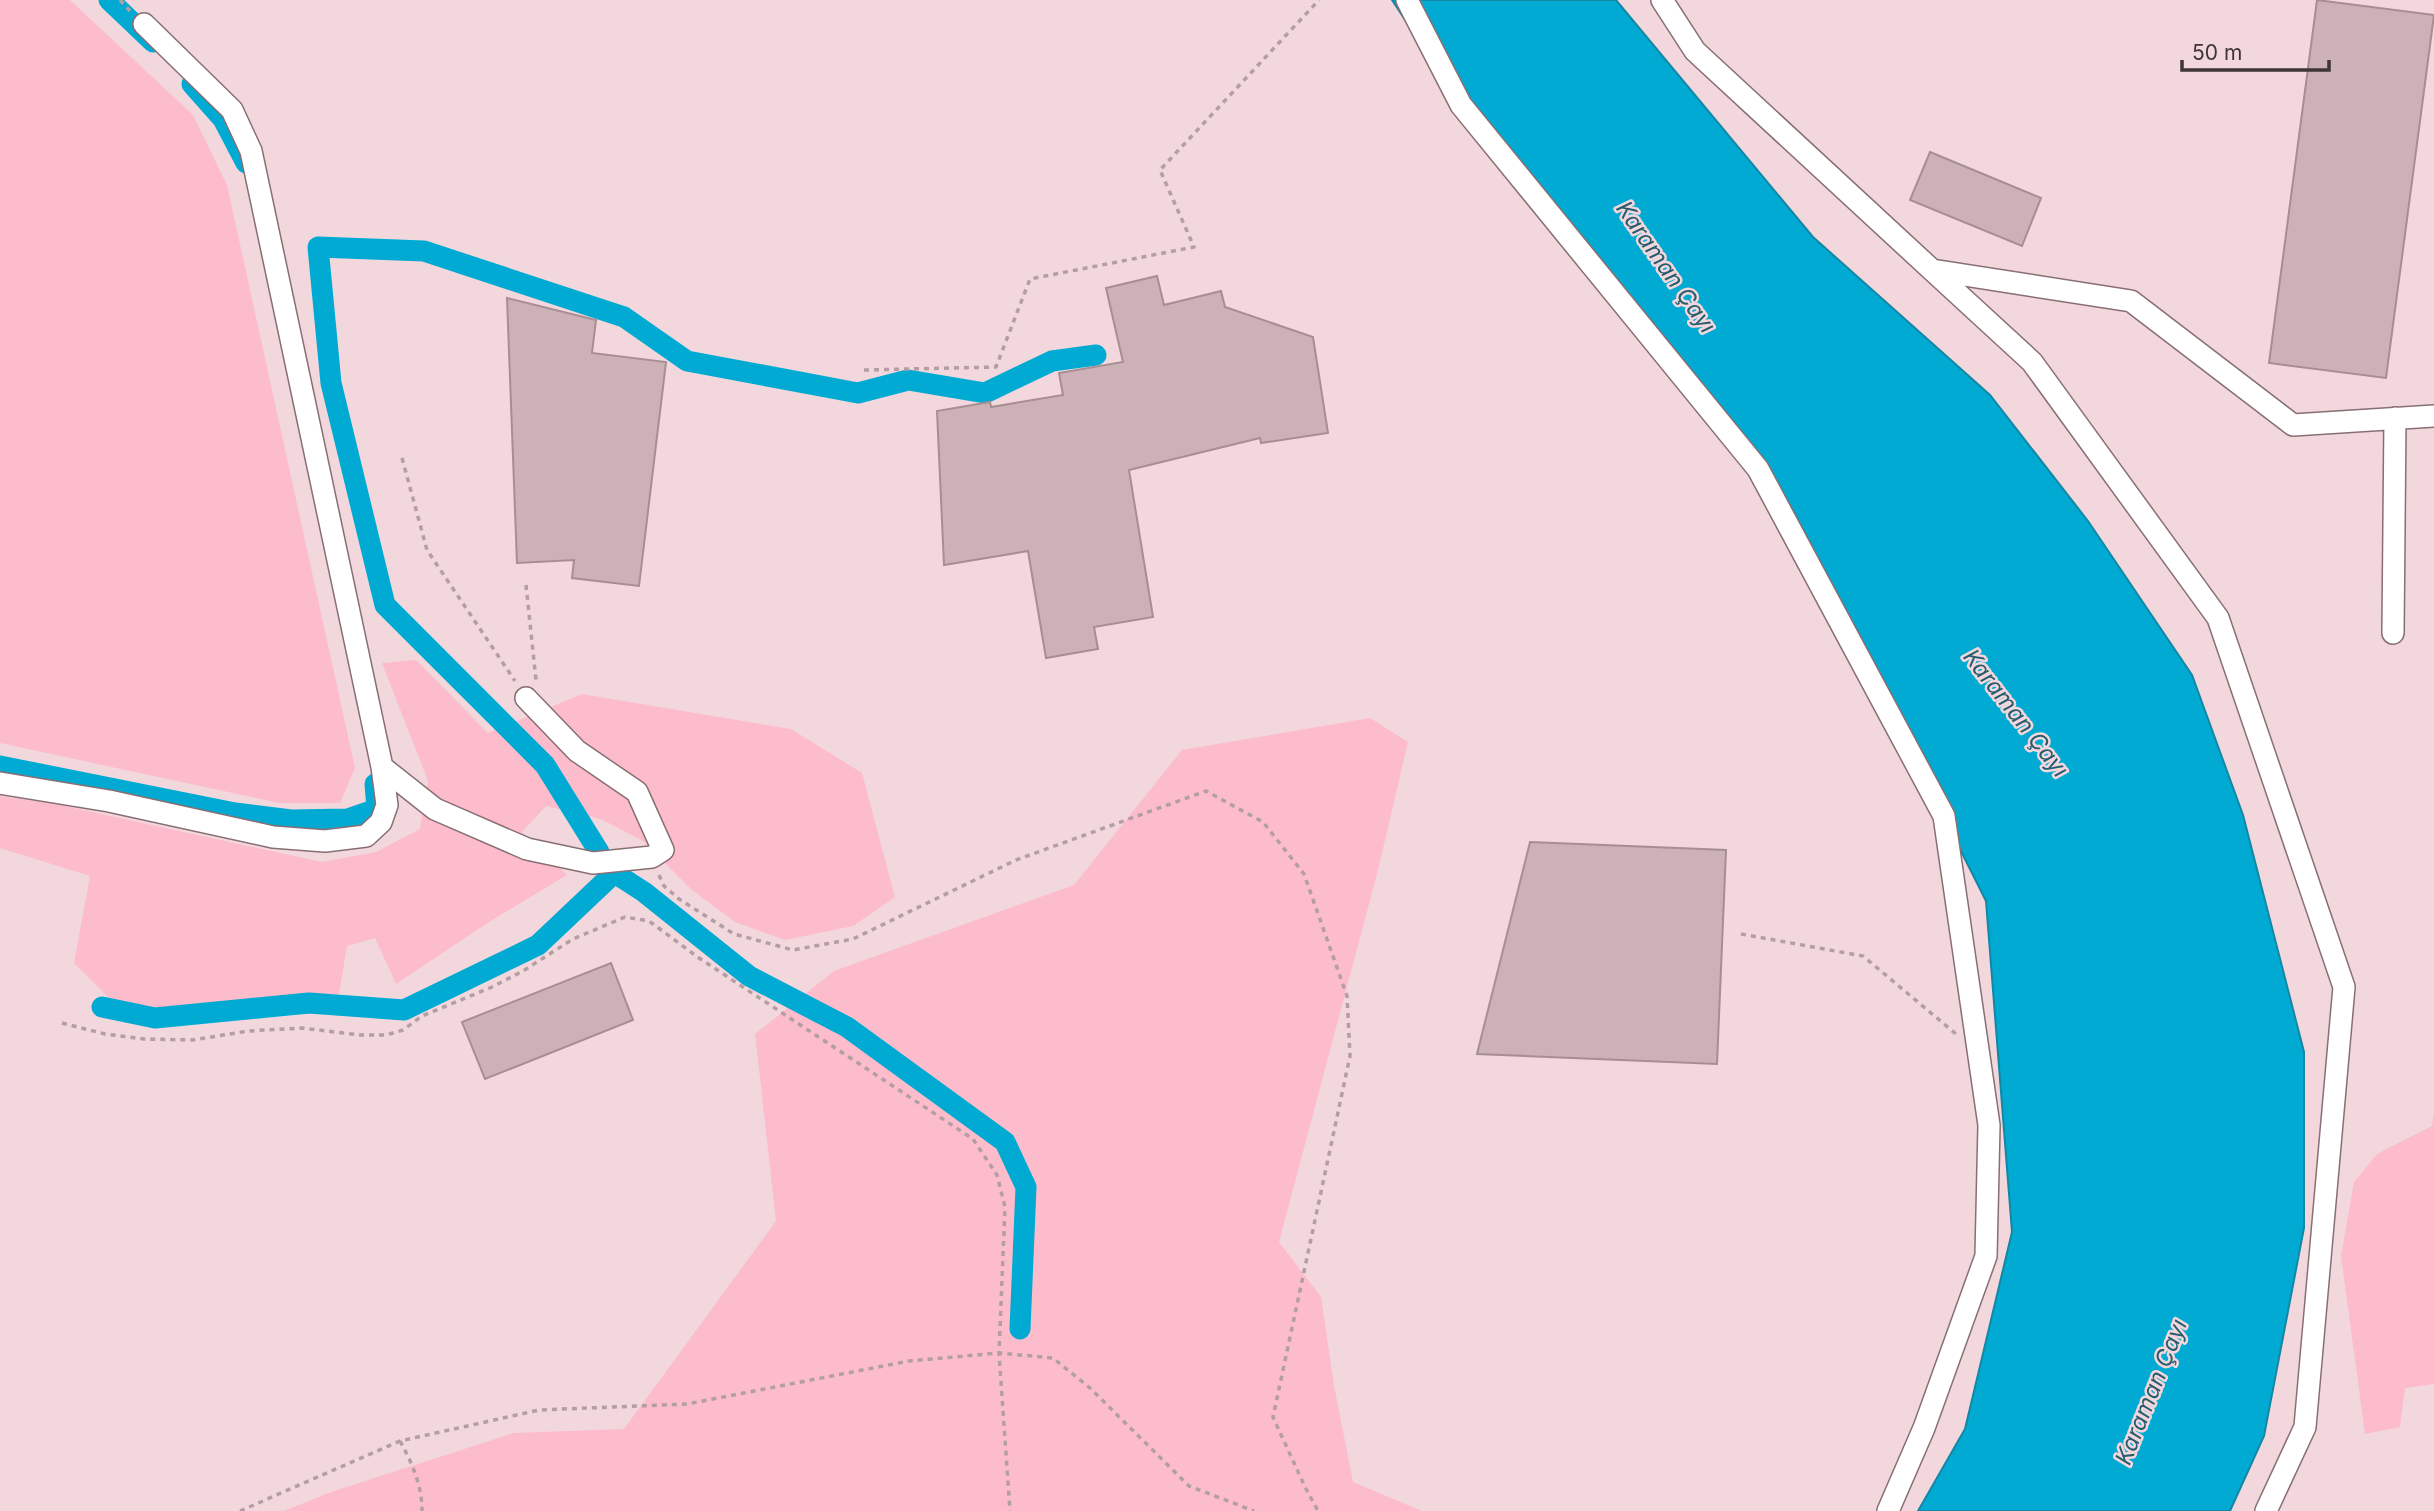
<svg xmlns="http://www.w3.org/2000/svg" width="2434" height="1511" font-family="Inter,sans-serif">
  <rect width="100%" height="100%" fill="#f2d7dd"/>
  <path fill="#fdbccb" d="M0,0H70L193,115L227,185L355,768L340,803H279L0,743Z
    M416,660L488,733L582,694L791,729L862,773L895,897L853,926L785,940L735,922L692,890L643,841L601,819L546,806L522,832L567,875L489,922L396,984L375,938L347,946L339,994L155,1008L110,999L74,963L90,876L0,848V796L60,805L322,862L376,852L420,829L428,781L382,663Z
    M1370,718L1408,742L1378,870L1279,1242L1321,1297L1334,1385L1353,1482L1422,1511H284L331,1492L514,1433L624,1429L776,1221L755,1034L834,971L1074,885L1182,750Z
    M2434,1112V1384L2405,1388L2400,1427L2365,1434L2341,1256L2354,1182L2377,1154L2432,1126Z"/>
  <path fill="#00aad2" stroke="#1387a4" stroke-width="2" d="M1392,0H1616L1813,237L1990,395L2088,521L2192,675L2243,815L2304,1052V1228L2264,1436L2230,1511H1918L1965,1429L2012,1232L1986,901L1788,506L1489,147Z"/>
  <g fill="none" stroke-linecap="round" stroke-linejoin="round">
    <path stroke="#00aad2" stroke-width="21" d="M109,0L153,42
      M192,84L223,119L246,163
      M0,766L235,813L291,820L348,819L377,809L375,784
      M599,852L545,765L385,605L331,383L318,247L424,251L624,317L687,361L858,393L908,380L985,393L1052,361L1096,355
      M613,872L644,892L749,976L847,1027L1005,1142L1026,1187L1020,1329
      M102,1007L155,1018L309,1003L404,1010L538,945L613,874"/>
  </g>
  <path fill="#ccb2b7" stroke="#a78e93" stroke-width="2" d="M2317,0L2434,15L2386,378L2269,363Z
    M1930,152L2041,198L2022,246L1910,200Z
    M1157,276L1164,305L1221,291L1225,307L1313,337L1328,433L1261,443L1260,438L1129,470L1153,617L1094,627L1098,649L1046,658L1028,551L944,565L937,411L990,402L991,407L1063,395L1059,373L1123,362L1106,288Z
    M507,298L596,320L592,353L666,362L639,586L572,578L574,560L517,563Z
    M1530,842L1726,850L1717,1064L1477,1054Z
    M611,963L633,1020L485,1079L462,1022Z"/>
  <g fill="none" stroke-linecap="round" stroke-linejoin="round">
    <g stroke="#876f74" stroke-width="24">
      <path id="street" d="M1407,0L1461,105L1758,469L1944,816L1989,1125L1986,1256L1924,1428L1888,1511
        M1662,0L1695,51L1932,270L2131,301L2293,425L2434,416
        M1932,270L2032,362L2218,618L2344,987L2305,1427L2266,1511
        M2393,633L2395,418
        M382,767L435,809L527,849L593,863L652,857L663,850L637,792L577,751L526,698
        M0,783L109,801L273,837L325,841L366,836L381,822L387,805L382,767L251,151L232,110L144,24"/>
    </g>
    <path stroke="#b39ea3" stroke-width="3.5" stroke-dasharray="5 5" stroke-linecap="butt" d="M120,0L130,11
      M864,370L996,367L1030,279L1194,247L1160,170L1319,0
      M402,458L427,550L515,681
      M526,585L536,680
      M659,875L664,886L679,899L734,934L793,950L853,939L1016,860L1206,791L1263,822L1304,874L1347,996L1350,1056L1273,1417L1305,1487L1318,1511
      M1741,934L1863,956L1956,1034
      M62,1023L105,1034L144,1039L193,1040L248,1031L302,1028L360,1035H386L403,1030L422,1016L492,987L523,971L573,939L625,917L649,921L699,958L973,1139L997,1175L1005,1207L999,1353L1010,1511
      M400,1441C412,1463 422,1485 422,1511
      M240,1511L400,1441L539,1410L687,1404L909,1361L999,1353L1053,1358L1090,1388L1189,1486L1254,1511"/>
    <use href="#street" stroke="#fff" stroke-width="21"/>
  </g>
  <g text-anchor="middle" stroke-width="5" stroke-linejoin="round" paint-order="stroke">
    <g font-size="23" font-style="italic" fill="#275c6e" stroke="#f2d7dd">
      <text transform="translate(1666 267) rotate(55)" y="8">Karaman Çayı</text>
      <text transform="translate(2016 713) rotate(52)" y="8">Karaman Çayı</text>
      <text transform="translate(2151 1392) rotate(-68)" y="8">Karaman Çayı</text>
    </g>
  </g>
  <path d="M2182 60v10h147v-10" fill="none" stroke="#3f3537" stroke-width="3.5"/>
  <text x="2192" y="60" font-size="21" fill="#3f3537" stroke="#f2d7dd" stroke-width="5" paint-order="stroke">50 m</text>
</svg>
